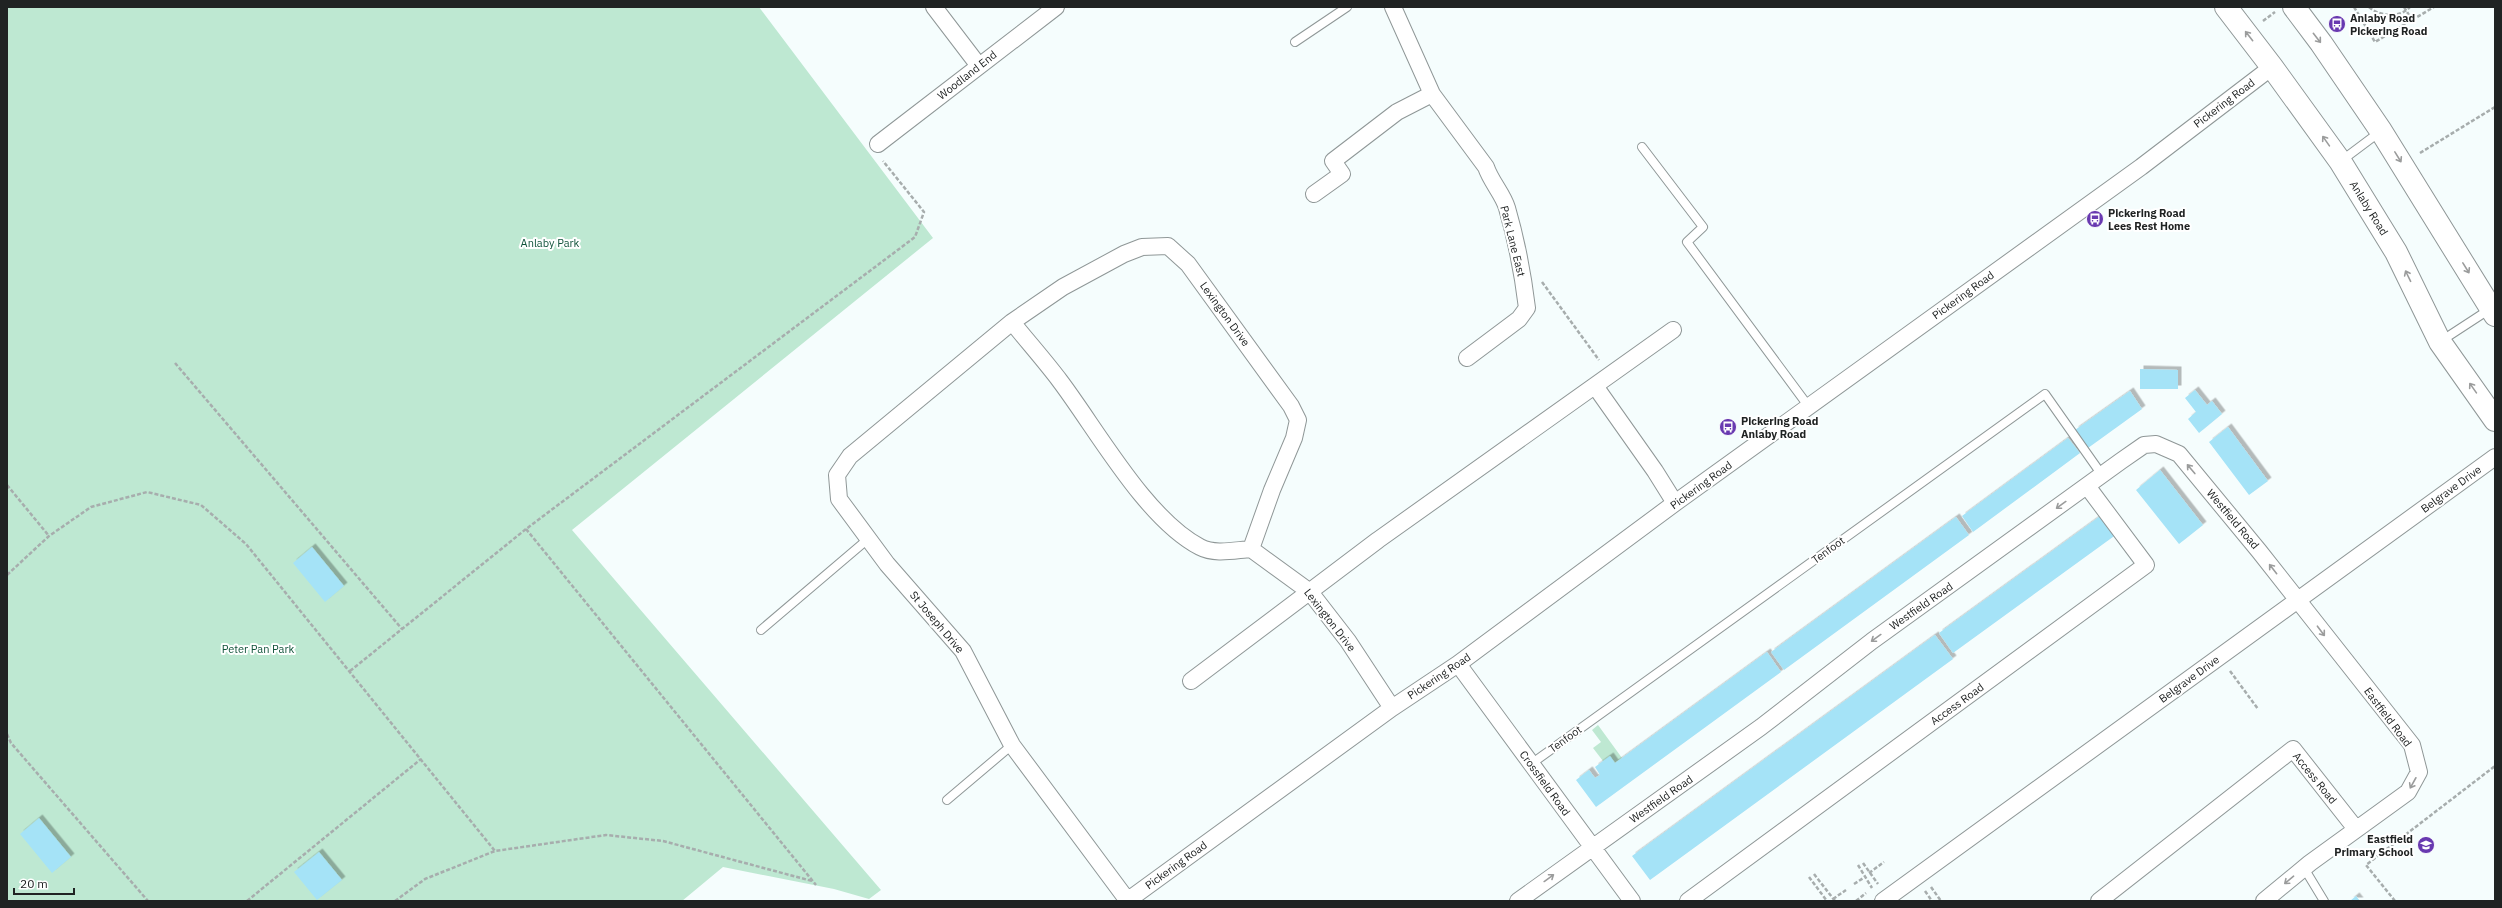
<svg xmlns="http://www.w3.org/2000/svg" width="2502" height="908" font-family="'IBM Plex Sans',sans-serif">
  <defs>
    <filter id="shadow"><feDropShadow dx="3.5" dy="-3.5" stdDeviation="0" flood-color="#0004"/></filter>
  </defs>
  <rect width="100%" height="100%" fill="#f5fdfd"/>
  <path fill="#bee8d2" d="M7,7H759L933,238L572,530L881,890L869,899L834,889L723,867L682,901H7Z
    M1598,725L1622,758L1615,763L1603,761L1593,748L1601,742L1592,730Z"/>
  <path fill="#a5e3f7" filter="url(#shadow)" d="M2140,369L2178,370V389H2140Z
    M2195,390L2207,405L2212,401L2222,414L2199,433L2188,419L2196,412L2185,398Z
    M2130,391L2142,409L2088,448L2075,430Z
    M2228,427L2268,481L2249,495L2209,442Z
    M2068,438L2080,453L1973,532L1962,516Z
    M2160,470L2203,525L2179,544L2136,490Z
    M2103,514L2117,534L1953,653L1939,633Z
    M1956,517L1969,535L1784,670L1771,652Z
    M312,547L344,586L325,602L293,563Z
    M1935,635L1953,659L1650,880L1632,856Z
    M1767,652L1781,672L1596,807L1576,780L1589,770L1595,778L1600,775L1595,767L1603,761L1610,756L1615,763Z
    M39,818L71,857L52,873L20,834Z
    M319,852L342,880L317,900L294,872Z
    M2356,896L2360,901H2350Z"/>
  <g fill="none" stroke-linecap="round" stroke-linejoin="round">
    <g stroke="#8f9797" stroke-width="10">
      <path id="service" d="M1295,42L1347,7
        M1642,147L1703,227L1687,242L1809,407
        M2341,161L2381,131
        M2441,341L2490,309
        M761,630L868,539
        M1531,764L2045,394L2102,475
        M947,800L1012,745
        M2304,868L2324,901"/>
    </g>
    <g stroke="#8f9797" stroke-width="18">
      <path id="minor" d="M934,7L979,66
        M1393,7L1432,94L1486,167C1491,182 1503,194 1507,208C1516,239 1523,275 1527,308L1519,319L1467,358
        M878,144L1056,7
        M1314,194L1342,174L1333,161L1397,112L1432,94
        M1012,322C1028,342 1045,361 1060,381C1097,430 1146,519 1200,547C1215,555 1235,550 1251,549
        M1595,386L1655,471L1675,503
        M1458,664L1632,901
        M1191,681L1378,540L1673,330
        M1127,901L1392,708L1458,664L1675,503L2141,167L2272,67
        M1128,901L1012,745L963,651L887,564L839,499L837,475L850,456L1012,322L1063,287L1124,254L1142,247L1168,246L1188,264L1291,406L1298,420L1294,438L1272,490L1251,549L1310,592L1348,641L1392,708
        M1518,901L1761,727L1872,641L2121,461L2144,445L2156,444L2179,454L2259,551L2412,745L2419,772L2408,792L2310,863L2264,901
        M1688,901L2146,565L2087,486
        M1883,901L2495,457
        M2099,901L2293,749L2356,829"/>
    </g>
    <g stroke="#8f9797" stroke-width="24">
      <path id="secondary" d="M2226,7L2272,67L2340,161L2396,252L2440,342L2495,420
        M2294,7L2321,43L2381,131L2495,315"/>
    </g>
    <path stroke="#a7adad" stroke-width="2.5" stroke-dasharray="4 2" stroke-linecap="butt" d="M2354,7L2375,42L2434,7
      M2369,7C2380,17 2400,18 2410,7
      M2404,7L2412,20
      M2263,21L2275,12
      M2420,153L2495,107
      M1542,282L1599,360
      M175,363L402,629
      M7,485L49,536
      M526,529L816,885
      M7,575L49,536L91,507L147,492L201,505L246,544L495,851
      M350,671L526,529L915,237L924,212L883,161
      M2230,671L2258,709
      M7,734L11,743L148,901
      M1863,863L1878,884
      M1858,865L1872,888
      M1869,873L1884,862
      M1814,874L1835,901
      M1809,877L1827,901
      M1854,884L1865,877
      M1931,887L1941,901
      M1925,891L1932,901
      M1833,899L1846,890
      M1777,900V901
      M247,901L421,759
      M395,901L425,879L495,851L606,835L663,841L812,881
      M1856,901L1866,893
      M2395,901L2366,865L2495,766"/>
    <use href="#service" stroke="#fff" stroke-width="8"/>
    <use href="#minor" stroke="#fff" stroke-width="16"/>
    <use href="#secondary" stroke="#fff" stroke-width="22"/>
  </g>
  <defs><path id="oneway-shaft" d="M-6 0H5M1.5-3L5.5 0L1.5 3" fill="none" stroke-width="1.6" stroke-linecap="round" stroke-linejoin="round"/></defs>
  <g stroke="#9b9c9c">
    <use href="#oneway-shaft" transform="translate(2249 36) rotate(-128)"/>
    <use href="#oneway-shaft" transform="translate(2317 38) rotate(52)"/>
    <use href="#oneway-shaft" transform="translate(2326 141) rotate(-125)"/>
    <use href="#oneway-shaft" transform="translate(2398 157) rotate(58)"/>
    <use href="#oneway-shaft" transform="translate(2466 268) rotate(58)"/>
    <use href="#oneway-shaft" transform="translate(2408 276) rotate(-116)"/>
    <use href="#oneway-shaft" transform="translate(2473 388) rotate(-125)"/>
    <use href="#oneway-shaft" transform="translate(2191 469) rotate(-130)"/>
    <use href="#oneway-shaft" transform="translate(2061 505) rotate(144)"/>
    <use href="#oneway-shaft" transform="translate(2273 569) rotate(-128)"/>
    <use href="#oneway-shaft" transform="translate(2321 631) rotate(53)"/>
    <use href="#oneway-shaft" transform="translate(1876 638) rotate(144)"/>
    <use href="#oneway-shaft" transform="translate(2413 783) rotate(119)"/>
    <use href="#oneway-shaft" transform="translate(1549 878) rotate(-36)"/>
    <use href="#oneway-shaft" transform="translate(2289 880) rotate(140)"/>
  </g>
  <defs>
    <g id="bus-disc" transform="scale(0.9)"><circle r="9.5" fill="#6839b0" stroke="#fff"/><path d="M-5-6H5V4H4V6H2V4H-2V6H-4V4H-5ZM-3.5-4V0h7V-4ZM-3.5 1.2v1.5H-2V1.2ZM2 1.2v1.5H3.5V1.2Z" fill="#fff"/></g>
    <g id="school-disc" transform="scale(0.9)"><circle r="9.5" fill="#6839b0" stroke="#fff"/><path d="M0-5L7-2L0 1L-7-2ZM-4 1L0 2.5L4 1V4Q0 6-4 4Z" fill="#fff"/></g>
  </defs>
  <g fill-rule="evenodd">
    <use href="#bus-disc" x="2337" y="24"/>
    <use href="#bus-disc" x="2095" y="219"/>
    <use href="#bus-disc" x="1728" y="427"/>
    <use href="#school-disc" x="2426" y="845"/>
  </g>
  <g text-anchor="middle" stroke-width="4" stroke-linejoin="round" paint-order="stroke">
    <g font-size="11" font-weight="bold" fill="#202323" stroke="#fff" text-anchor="start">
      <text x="2350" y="22">Anlaby Road<tspan x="2350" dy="13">Pickering Road</tspan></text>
      <text x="2108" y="217">Pickering Road<tspan x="2108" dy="13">Lees Rest Home</tspan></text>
      <text x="1741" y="425">Pickering Road<tspan x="1741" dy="13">Anlaby Road</tspan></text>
      <text x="2413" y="843" text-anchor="end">Eastfield<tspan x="2413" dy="13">Primary School</tspan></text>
    </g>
    <g font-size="11" fill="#202323" stroke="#fff">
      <text transform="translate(967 75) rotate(-38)" y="4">Woodland End</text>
      <text transform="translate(2224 103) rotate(-37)" y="4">Pickering Road</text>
      <text transform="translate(2369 208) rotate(58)" y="4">Anlaby Road</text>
      <text transform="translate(1513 241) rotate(76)" y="4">Park Lane East</text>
      <text transform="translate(1963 295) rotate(-36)" y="4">Pickering Road</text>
      <text transform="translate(1225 314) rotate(54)" y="4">Lexington Drive</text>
      <text transform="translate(1701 485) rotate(-36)" y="4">Pickering Road</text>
      <text transform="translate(2451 489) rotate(-36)" y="4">Belgrave Drive</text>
      <text transform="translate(2233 519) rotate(50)" y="4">Westfield Road</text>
      <text transform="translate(1828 550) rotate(-36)" y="4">Tenfoot</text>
      <text transform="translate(1921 606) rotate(-35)" y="4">Westfield Road</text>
      <text transform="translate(1330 620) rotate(52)" y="4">Lexington Drive</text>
      <text transform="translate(937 622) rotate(50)" y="4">St Joseph Drive</text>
      <text transform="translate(1439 676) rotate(-34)" y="4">Pickering Road</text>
      <text transform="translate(2189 679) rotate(-36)" y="4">Belgrave Drive</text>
      <text transform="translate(1957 704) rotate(-36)" y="4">Access Road</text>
      <text transform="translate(2388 717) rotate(53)" y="4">Eastfield Road</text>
      <text transform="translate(1565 739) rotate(-36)" y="4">Tenfoot</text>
      <text transform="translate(2315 778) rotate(51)" y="4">Access Road</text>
      <text transform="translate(1545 783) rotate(54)" y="4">Crossfield Road</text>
      <text transform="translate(1661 799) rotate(-35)" y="4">Westfield Road</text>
      <text transform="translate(1176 865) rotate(-36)" y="4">Pickering Road</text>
    </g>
    <g font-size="11" fill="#0f5239" stroke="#fff">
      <text x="550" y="247">Anlaby Park</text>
      <text x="258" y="653">Peter Pan Park</text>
    </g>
  </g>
  <rect width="2502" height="908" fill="none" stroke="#202323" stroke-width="16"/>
  <path d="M14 888v6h60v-6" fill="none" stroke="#202323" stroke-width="2"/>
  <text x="20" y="888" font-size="12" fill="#202323" stroke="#ffffff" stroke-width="3" paint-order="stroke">20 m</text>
</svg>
